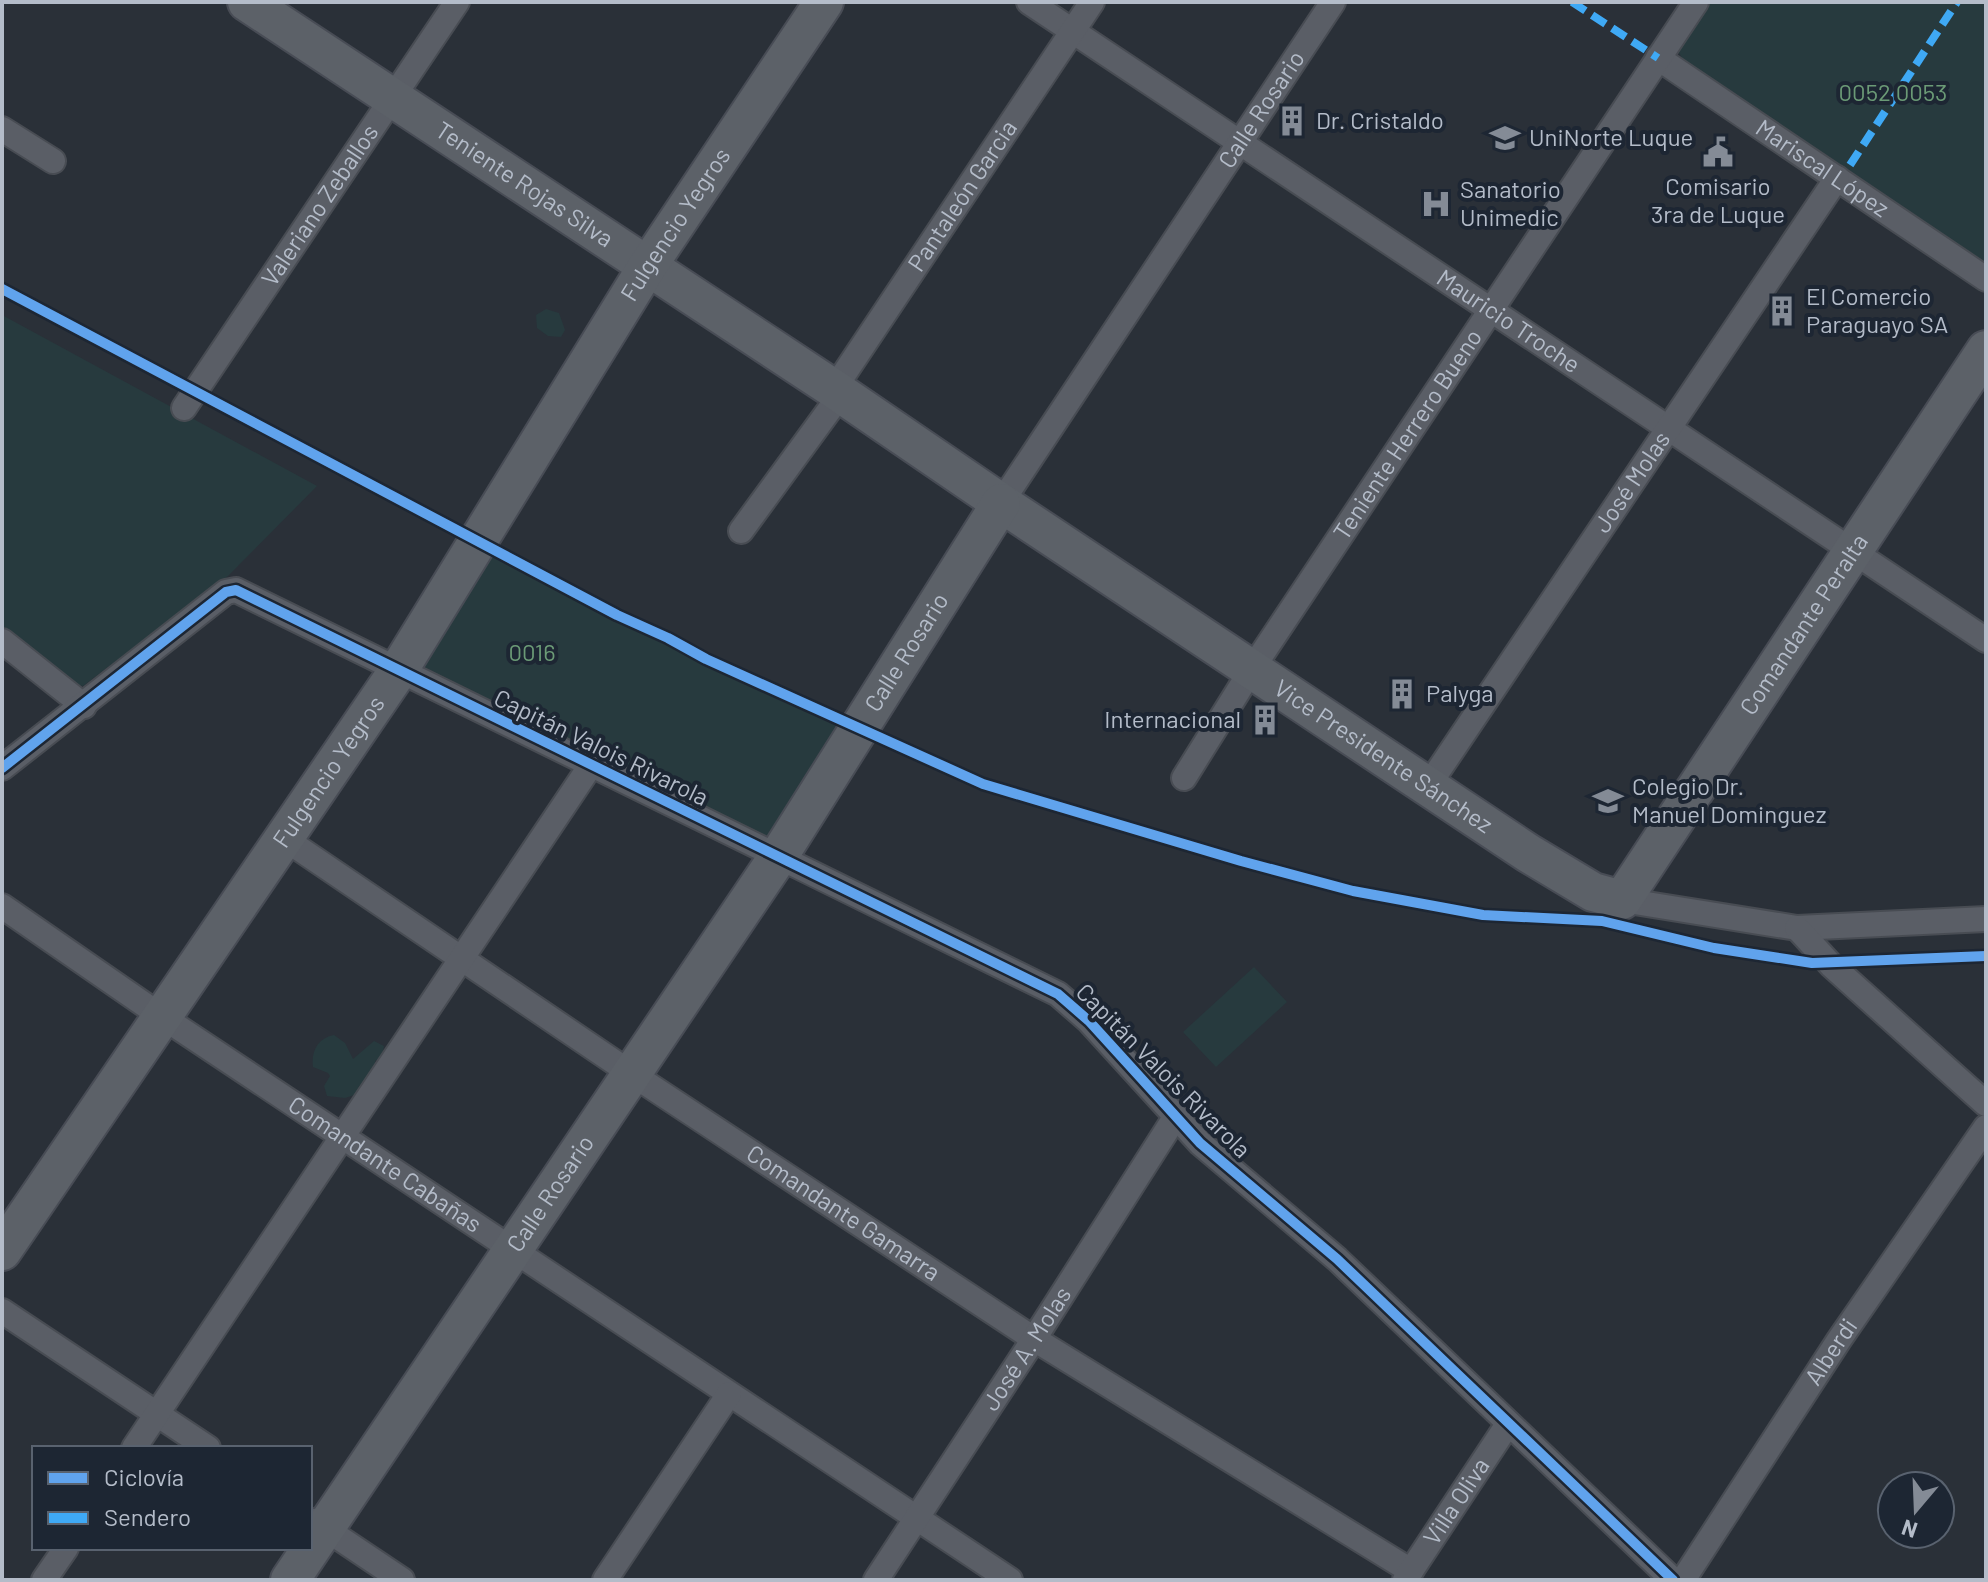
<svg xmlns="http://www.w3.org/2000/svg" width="1988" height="1582" font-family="Barlow,sans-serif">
  <rect width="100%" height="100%" fill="#2a3038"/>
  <path fill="#273a3e" d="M1708,2H1986V264L1685,63L1678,51L1681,43Z
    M546,309L559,313L565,330L561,337L548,336L537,328L536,315Z
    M2,315L317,486L228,576L83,686L75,684L2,628Z
    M494,554L842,727L770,838L422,666L484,561L488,562Z
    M1254,967L1287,1002L1216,1067L1183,1032Z
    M334,1035L345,1043L353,1059L374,1041L384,1046L382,1057L375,1061L376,1065L368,1079L359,1086L357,1094L345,1098L327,1096L324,1086L330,1076L328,1073L313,1067C311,1051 318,1038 334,1035Z"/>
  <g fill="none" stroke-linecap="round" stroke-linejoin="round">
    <g stroke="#484c53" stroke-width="28">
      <g id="street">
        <path id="s1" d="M1029,2L1986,640"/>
        <path id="s2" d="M1658,58L1986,279"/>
        <path d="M2,129L53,161"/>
        <path id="s3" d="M834,389L1092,2"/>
        <path id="s4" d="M184,408L457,2"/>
        <path id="s5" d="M1001,503L1333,2"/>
        <path d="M741,531L841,394"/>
        <path d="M2,641L84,706"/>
        <path d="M2,768L226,592L236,590L1058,994L1089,1021L1200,1143L1337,1259L1673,1580"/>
        <path id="s6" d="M1184,778L1252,669L1696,2"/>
        <path id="s7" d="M1428,786L1837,178"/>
        <path id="s8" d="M285,839L632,1074L1034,1339L1411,1571"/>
        <path d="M1622,900L1797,928L1986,919"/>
        <path id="s9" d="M2,906L161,1016L1010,1580"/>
        <path d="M1797,928L1831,965L1986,1104"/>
        <path d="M2,1311L208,1448"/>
        <path d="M134,1448L591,765"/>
        <path d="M314,1521L402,1580"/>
        <path d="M44,1580L66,1548"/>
        <path d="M605,1580L729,1394"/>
        <path id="s10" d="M876,1580L1034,1339L1176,1116"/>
        <path id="s11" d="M1405,1580L1508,1424"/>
        <path id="s12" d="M1683,1580L1839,1340L1986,1127"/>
      </g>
    </g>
    <g stroke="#484c55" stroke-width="42">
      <g id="primary">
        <path id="s13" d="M247,2L834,389L1001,503L1528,853L1593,892L1622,900L1986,350"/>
        <path id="s14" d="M2,1251L398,671L647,267L824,2"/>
        <path id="s15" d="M290,1580L778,857L1001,503"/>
      </g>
    </g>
    <use href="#street" stroke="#5a5e66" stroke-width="24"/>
    <use href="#primary" stroke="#5c6168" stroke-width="38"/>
    <path stroke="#3fa9f5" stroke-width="8" stroke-dasharray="16 8" stroke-linecap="butt" d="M1572,2L1658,58
      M1850,165L1957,2"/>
    <g stroke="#1d2633" stroke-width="15">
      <path id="cycleway" d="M2,289L617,615L668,638L706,659L983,784L1241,861L1353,891L1483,915L1602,921L1714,948L1812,963L1986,956
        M2,768L226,592L236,590L1058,994L1089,1021L1200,1143L1337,1259L1673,1580"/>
    </g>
    <use href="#cycleway" stroke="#60a3ed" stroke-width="10"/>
  </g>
  <defs>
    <g id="building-bare" transform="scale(2.4)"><path d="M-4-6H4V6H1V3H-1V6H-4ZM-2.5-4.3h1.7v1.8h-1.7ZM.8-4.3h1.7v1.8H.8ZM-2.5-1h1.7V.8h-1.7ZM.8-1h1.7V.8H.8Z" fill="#848b96" stroke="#1d2633" stroke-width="2.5" paint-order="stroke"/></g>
    <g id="university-bare" transform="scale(2.4)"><path d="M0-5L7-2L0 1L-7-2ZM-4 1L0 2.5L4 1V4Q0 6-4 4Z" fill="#848b96" stroke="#1d2633" stroke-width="2.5" paint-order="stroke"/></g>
    <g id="civic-bare" transform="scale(2.4)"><path d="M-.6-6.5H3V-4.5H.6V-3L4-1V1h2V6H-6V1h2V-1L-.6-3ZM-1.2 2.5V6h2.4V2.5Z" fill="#848b96" stroke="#1d2633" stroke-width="2.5" paint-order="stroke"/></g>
    <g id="hospital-bare" transform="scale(2.4)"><path d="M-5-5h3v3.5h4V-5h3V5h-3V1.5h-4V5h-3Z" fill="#848b96" stroke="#1d2633" stroke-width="2.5" paint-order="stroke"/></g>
    <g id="school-bare" transform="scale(2.4)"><path d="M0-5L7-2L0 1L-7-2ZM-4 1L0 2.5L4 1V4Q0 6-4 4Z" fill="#848b96" stroke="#1d2633" stroke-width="2.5" paint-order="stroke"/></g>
  </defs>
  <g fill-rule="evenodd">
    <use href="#building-bare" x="1292" y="121"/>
    <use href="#university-bare" x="1505" y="138"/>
    <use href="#civic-bare" x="1718" y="152"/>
    <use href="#hospital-bare" x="1436" y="204"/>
    <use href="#building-bare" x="1782" y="311"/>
    <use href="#building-bare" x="1402" y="694"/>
    <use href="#building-bare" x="1265" y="720"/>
    <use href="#school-bare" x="1608" y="801"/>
  </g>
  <g text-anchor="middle" stroke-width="8" stroke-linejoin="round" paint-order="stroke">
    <g font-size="24" fill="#6b9a76" stroke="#1d2633">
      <text x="1893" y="101">0052 0053</text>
      <text x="532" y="661">0016</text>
    </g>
    <g font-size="24" fill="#b4bcc9" stroke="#1d2633">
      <text dy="8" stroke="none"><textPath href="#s5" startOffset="472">Calle Rosario</textPath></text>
      <text dy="8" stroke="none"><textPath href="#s2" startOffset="198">Mariscal López</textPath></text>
      <text dy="8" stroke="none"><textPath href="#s13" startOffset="332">Teniente Rojas Silva</textPath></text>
      <text dy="8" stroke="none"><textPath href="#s3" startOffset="232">Pantaleón Garcia</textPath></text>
      <text dy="8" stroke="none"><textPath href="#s4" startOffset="244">Valeriano Zeballos</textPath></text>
      <text dy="8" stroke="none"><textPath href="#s14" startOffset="1228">Fulgencio Yegros</textPath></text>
      <text dy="8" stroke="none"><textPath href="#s1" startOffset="576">Mauricio Troche</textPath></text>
      <text dy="8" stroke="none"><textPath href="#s6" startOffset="410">Teniente Herrero Bueno</textPath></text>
      <text dy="8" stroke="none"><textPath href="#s7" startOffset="366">José Molas</textPath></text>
      <text dy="8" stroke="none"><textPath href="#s13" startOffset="1974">Comandante Peralta</textPath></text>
      <text dy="8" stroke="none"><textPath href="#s15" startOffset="1114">Calle Rosario</textPath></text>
      <text transform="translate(601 748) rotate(26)" y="8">Capitán Valois Rivarola</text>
      <text dy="8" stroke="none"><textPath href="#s13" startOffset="1364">Vice Presidente Sánchez</textPath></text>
      <text dy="8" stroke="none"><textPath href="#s14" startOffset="580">Fulgencio Yegros</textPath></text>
      <text transform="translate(1163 1071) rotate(45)" y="8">Capitán Valois Rivarola</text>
      <text dy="8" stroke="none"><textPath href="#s9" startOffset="462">Comandante Cabañas</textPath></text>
      <text dy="8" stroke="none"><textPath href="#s15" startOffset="466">Calle Rosario</textPath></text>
      <text dy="8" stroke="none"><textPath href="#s8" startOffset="672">Comandante Gamarra</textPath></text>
      <text dy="8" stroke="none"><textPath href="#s10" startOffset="276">José A. Molas</textPath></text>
      <text dy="8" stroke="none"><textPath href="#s12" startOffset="272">Alberdi</textPath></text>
      <text dy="8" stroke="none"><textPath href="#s11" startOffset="94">Villa Oliva</textPath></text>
    </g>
    <g font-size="24" fill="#b4bcc9" stroke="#1d2633" text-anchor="start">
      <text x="1316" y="129">Dr. Cristaldo</text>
      <text x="1529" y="146">UniNorte Luque</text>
      <text x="1718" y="195" text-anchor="middle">Comisario<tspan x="1718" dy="28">3ra de Luque</tspan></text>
      <text x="1460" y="198">Sanatorio<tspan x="1460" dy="28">Unimedic</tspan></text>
      <text x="1806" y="305">El Comercio<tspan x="1806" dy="28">Paraguayo SA</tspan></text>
      <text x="1426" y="702">Palyga</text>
      <text x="1241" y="728" text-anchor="end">Internacional</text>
      <text x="1632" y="795">Colegio Dr.<tspan x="1632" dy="28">Manuel Dominguez</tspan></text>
    </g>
  </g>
  <rect width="1988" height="1582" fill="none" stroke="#b4bcc9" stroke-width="8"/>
  <rect x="32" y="1446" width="280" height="104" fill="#1d2633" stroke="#59626f" stroke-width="2"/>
  <rect x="48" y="1472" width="40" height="12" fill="#60a3ed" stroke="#59626f" stroke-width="2"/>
  <text x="104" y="1486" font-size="24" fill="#b4bcc9">Ciclovía</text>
  <rect x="48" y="1512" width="40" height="12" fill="#3fa9f5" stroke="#59626f" stroke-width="2"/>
  <text x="104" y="1526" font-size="24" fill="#b4bcc9">Sendero</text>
  <g transform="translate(1916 1510) rotate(199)"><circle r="38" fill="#1d2633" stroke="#59626f" stroke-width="2"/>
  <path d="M0-6L14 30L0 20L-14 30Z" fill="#848b96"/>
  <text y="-12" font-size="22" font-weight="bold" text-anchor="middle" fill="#b4bcc9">N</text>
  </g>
</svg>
